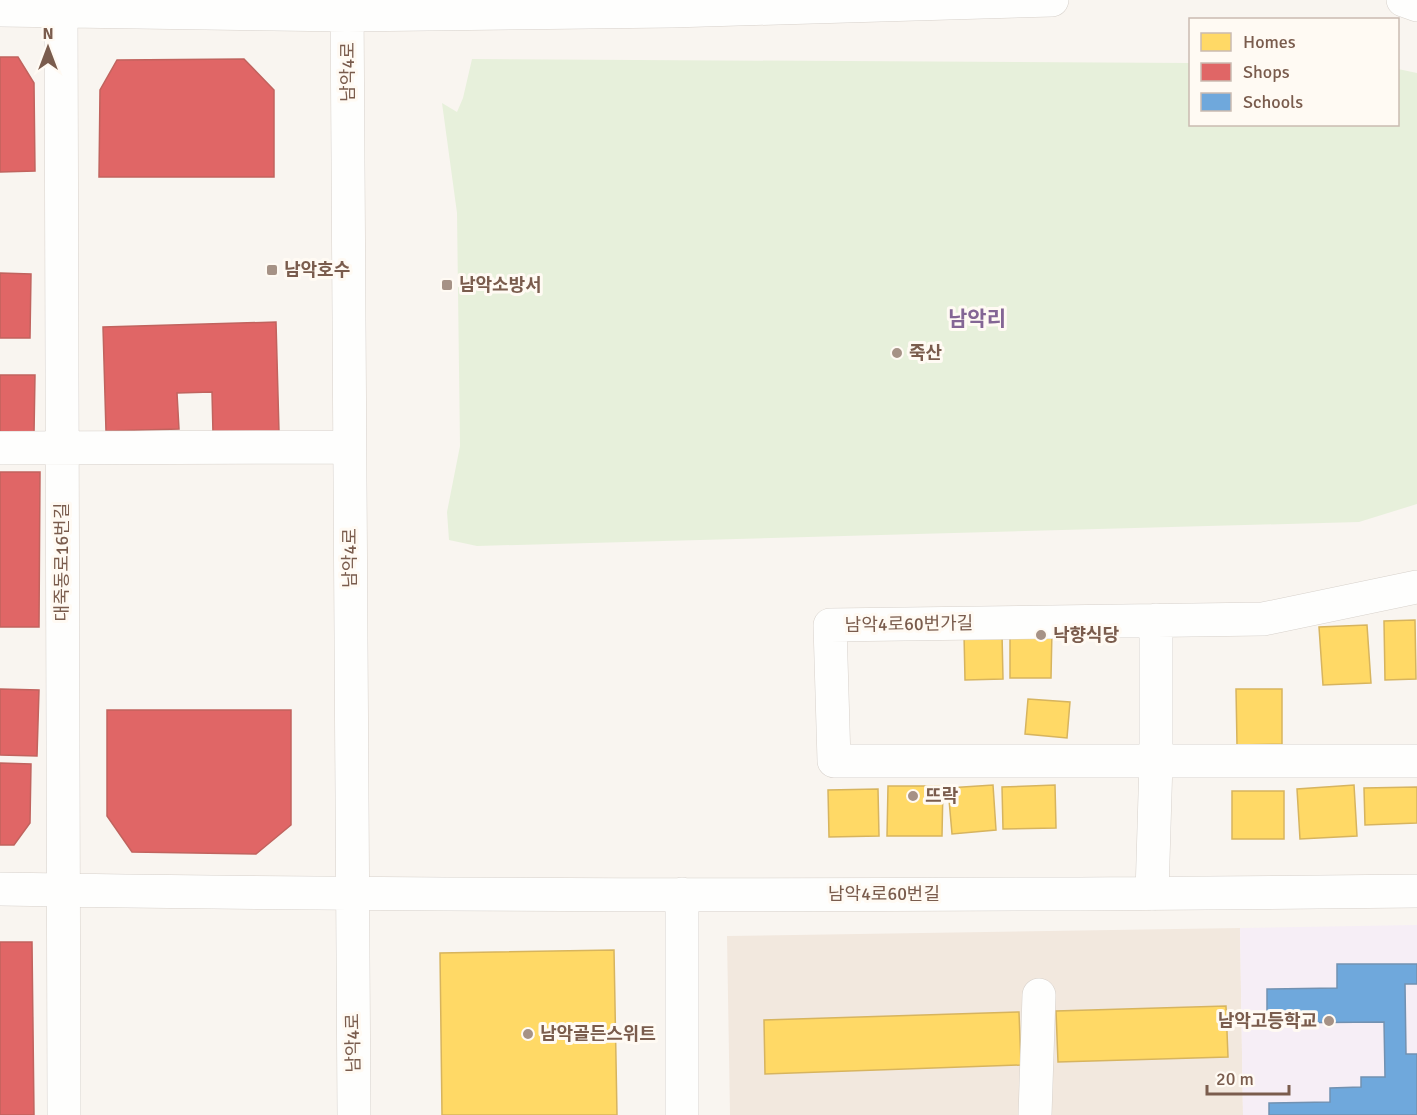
<svg xmlns="http://www.w3.org/2000/svg" width="1417" height="1115" font-family="Signika,'Noto Sans KR',sans-serif">
  <rect width="100%" height="100%" fill="#f9f5f0"/>
  <path fill="#f2e8de" d="M1240,928L1243,1115H730L727,936Z"/>
  <path fill="#f6eef6" d="M1417,925V1115H1243L1240,928Z"/>
  <path fill="#e7f0db" d="M472,59L1190,63V124H1398V69L1417,73V504L1359,522L477,546L449,540L447,512L460,446L457,213L442,103L457,112L463,98Z"/>
  <path fill="#ffd966" stroke="#d7b45e" stroke-width="1.5" d="M1415,620L1416,679L1385,680L1384,621Z
    M1367,625L1371,683L1323,685L1319,627Z
    M1010,630H1052L1051,678H1010Z
    M1002,633L1003,679L965,680L964,634Z
    M1236,689H1282V744L1237,745Z
    M1028,699L1070,702L1067,738L1025,734Z
    M993,785L996,830L952,834L948,788Z
    M1055,785L1056,828L1003,829L1002,787Z
    M1354,785L1357,836L1300,839L1297,789Z
    M888,786H943L942,836H887Z
    M1417,787V823L1365,825L1364,788Z
    M878,789L879,836L829,837L828,790Z
    M1232,791H1284V839H1232Z
    M614,950L617,1115H442L440,953Z
    M1226,1006L1228,1057L1058,1062L1056,1011Z
    M1019,1012L1021,1065L765,1074L764,1020Z"/>
  <path fill="#e06666" stroke="#c1635e" stroke-width="1.5" d="M0,57H18L34,83L35,171L0,172Z
    M244,59L274,90V177H99L100,90L117,60Z
    M0,273L31,274L30,338H0Z
    M276,322L279,432L213,434L212,392L177,393L179,429L106,431L103,327Z
    M0,375H35L34,434L0,433Z
    M0,472H40L39,627H0Z
    M0,689L39,690L37,756L0,755Z
    M107,710H291V825L256,854L132,852L107,816Z
    M0,763L31,764L30,823L14,845H0Z
    M0,942H32L34,1115H0Z"/>
  <path fill="#6fa8dc" stroke="#7291b1" stroke-width="1.5" d="M1337,964H1417V984H1405L1406,1054H1417V1115H1269V1103L1330,1102V1088L1361,1087V1077H1385L1384,1022L1267,1023V989L1337,988Z"/>
  <g fill="none" stroke-linecap="round" stroke-linejoin="round">
    <g stroke="#d7d1cb" stroke-width="34">
      <path id="minor" d="M61,0L64,1115
        M347,0L354,1115
        M1403,0L1417,5
        M0,10L347,15L672,11L1052,0
        M0,448L349,447
        M1417,587L1263,619L830,625L834,761H1417
        M0,889C472,897 945,896 1417,891
        M682,894V1115
        M1152,894L1156,761V620
        M1035,1115L1039,995"/>
    </g>
    <use href="#minor" stroke="#fefefd" stroke-width="33"/>
  </g>
  <g fill="#a69286" stroke="#fffaf3" stroke-width="2">
    <rect x="266" y="264" width="12" height="12" rx="3"/>
    <rect x="441" y="279" width="12" height="12" rx="3"/>
    <circle cx="897" cy="353" r="6"/>
    <circle cx="1041" cy="635" r="6"/>
    <circle cx="913" cy="796" r="6"/>
    <circle cx="1329" cy="1021" r="6"/>
    <circle cx="528" cy="1034" r="6"/>
  </g>
  <g text-anchor="middle" stroke-width="6" stroke-linejoin="round" paint-order="stroke">
    <g font-size="18" fill="#7a5c4d" stroke="#fffaf3">
      <text transform="translate(348 72) rotate(-90)" y="6">남악4로</text>
      <text transform="translate(350 558) rotate(-90)" y="6">남악4로</text>
      <text transform="translate(62 562) rotate(-90)" y="6">대죽동로16번길</text>
      <text transform="translate(909 624) rotate(-1)" y="6">남악4로60번가길</text>
      <text x="884" y="900">남악4로60번길</text>
      <text transform="translate(353 1043) rotate(-91)" y="6">남악4로</text>
    </g>
    <g font-size="18" font-weight="bold" fill="#7a5c4d" stroke="#fffaf3" text-anchor="start">
      <text x="284" y="276">남악호수</text>
      <text x="459" y="291">남악소방서</text>
      <text x="909" y="359">죽산</text>
      <text x="1053" y="641">낙향식당</text>
      <text x="925" y="802">뜨락</text>
      <text x="1317" y="1027" text-anchor="end">남악고등학교</text>
      <text x="540" y="1040">남악골든스위트</text>
    </g>
    <g font-size="21" font-weight="bold" fill="#846695" stroke="#fffaf3">
      <text x="977" y="326">남악리</text>
    </g>
  </g>
  <rect x="1189" y="18" width="210" height="108" fill="#fffaf3" stroke="#cabbb1" stroke-width="1.5"/>
  <rect x="1201" y="33" width="30" height="18" fill="#ffd966" stroke="#cabbb1" stroke-width="1.5"/>
  <text x="1243" y="48" font-size="18" fill="#7a5c4d">Homes</text>
  <rect x="1201" y="63" width="30" height="18" fill="#e06666" stroke="#cabbb1" stroke-width="1.5"/>
  <text x="1243" y="78" font-size="18" fill="#7a5c4d">Shops</text>
  <rect x="1201" y="93" width="30" height="18" fill="#6fa8dc" stroke="#cabbb1" stroke-width="1.5"/>
  <text x="1243" y="108" font-size="18" fill="#7a5c4d">Schools</text>
  <g transform="translate(48 48)" stroke="#fffaf3" stroke-width="4.5" paint-order="stroke">
  <path d="M0-4.5L10 22L0 15L-10 22Z" fill="#7a5c4d"/>
  <text y="-9" font-size="16" font-weight="bold" text-anchor="middle" fill="#7a5c4d">N</text>
  </g>
  <path d="M1207 1085v9h82v-9" fill="none" stroke="#7a5c4d" stroke-width="3"/>
  <text x="1216" y="1085" font-size="18" fill="#7a5c4d" stroke="#fffaf3" stroke-width="4.5" paint-order="stroke">20 m</text>
</svg>
